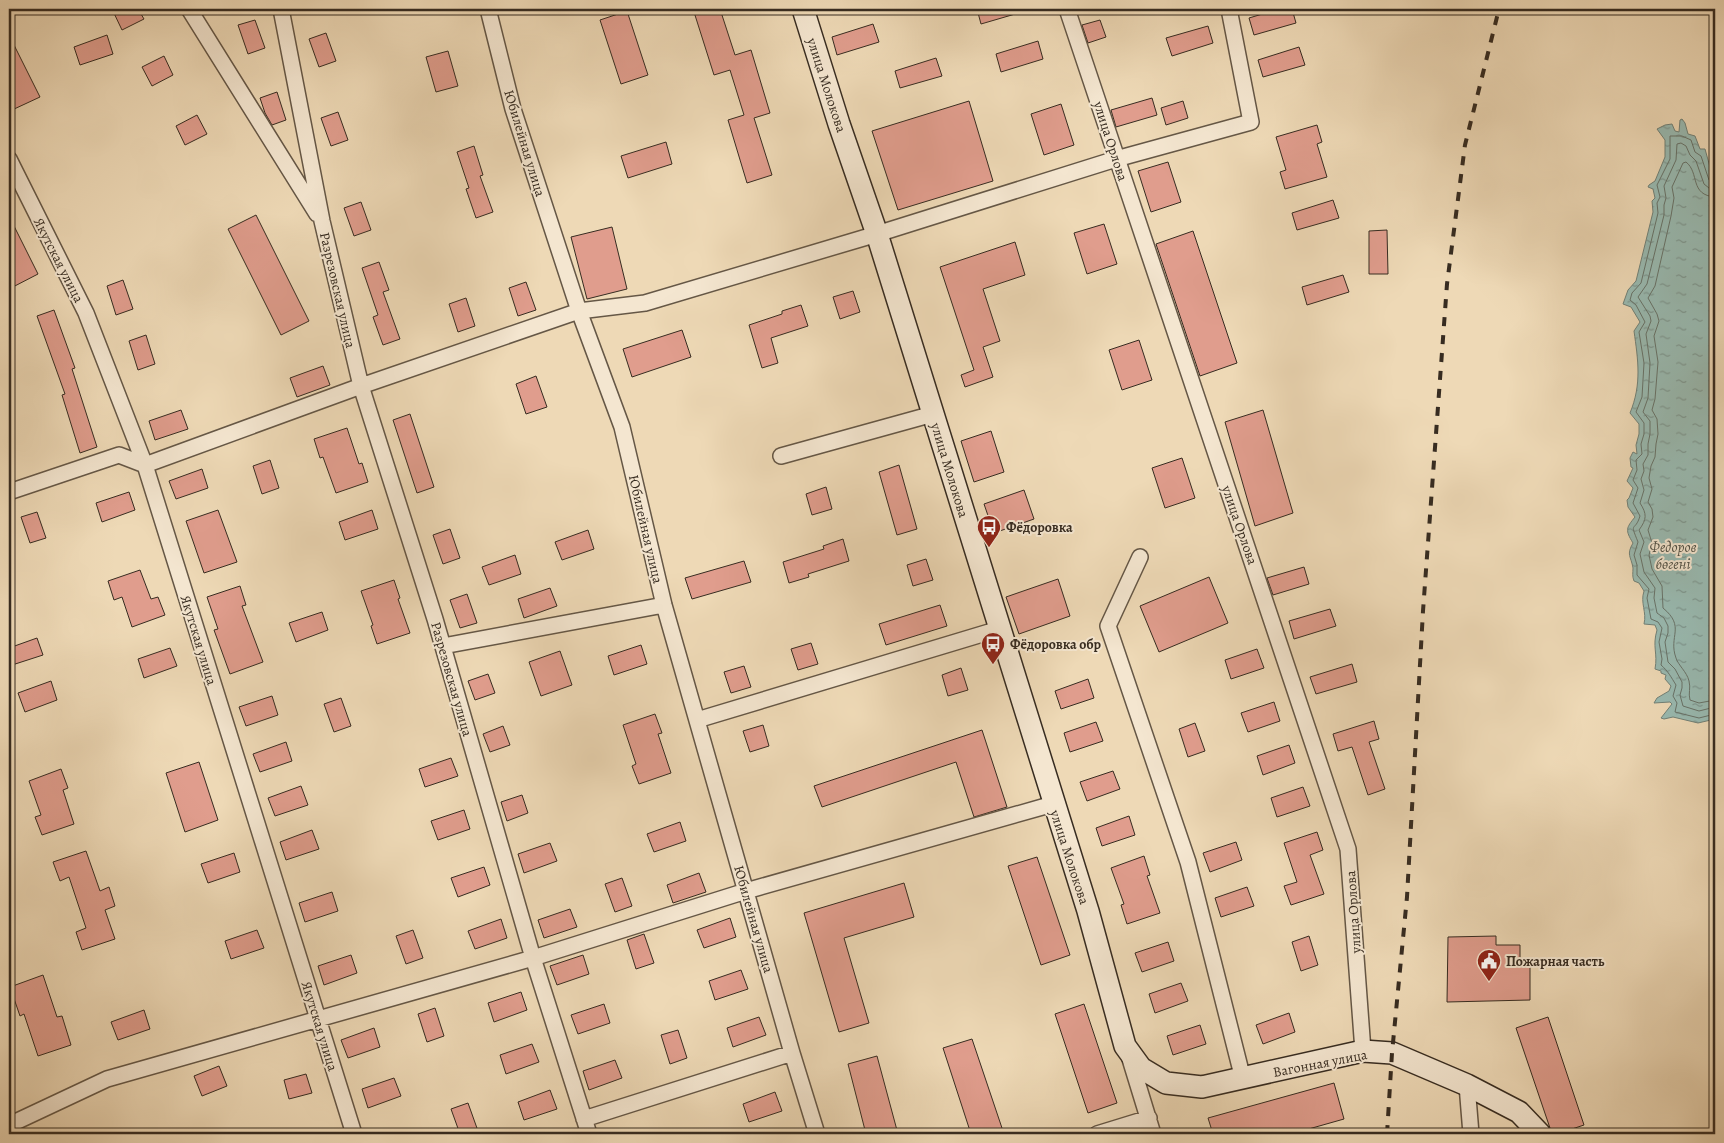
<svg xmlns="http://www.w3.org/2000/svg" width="1724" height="1143" font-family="Alegreya,serif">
  <defs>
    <pattern id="water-ripples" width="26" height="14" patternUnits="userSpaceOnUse" patternTransform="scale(1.25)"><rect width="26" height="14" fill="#99bab1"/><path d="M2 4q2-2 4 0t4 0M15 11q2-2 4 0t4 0" fill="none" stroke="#7e9790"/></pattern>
  </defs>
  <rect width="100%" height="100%" fill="#eed9b6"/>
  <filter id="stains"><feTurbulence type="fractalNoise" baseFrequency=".004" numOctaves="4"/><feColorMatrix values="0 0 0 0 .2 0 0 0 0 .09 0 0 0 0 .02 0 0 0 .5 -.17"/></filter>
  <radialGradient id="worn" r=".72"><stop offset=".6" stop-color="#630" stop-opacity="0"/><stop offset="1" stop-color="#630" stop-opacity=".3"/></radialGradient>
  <path fill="url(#water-ripples)" stroke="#728177" d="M1682,119L1685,123L1688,134L1695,136L1700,149H1705L1715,185V362L1713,367L1715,371V719L1698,723L1673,717L1664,719L1661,718L1672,704L1670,702L1654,703L1657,698L1669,691L1671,686L1665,679L1666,675L1661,673V671L1655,669C1658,653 1652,647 1657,630L1655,625L1644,624C1647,612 1640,603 1644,591L1639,583L1634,581C1632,576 1633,573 1633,568C1631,556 1626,555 1633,543C1625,530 1626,528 1635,517L1628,507L1627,500L1629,498L1633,488L1627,481L1633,468L1631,467L1630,458L1633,452L1637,454L1636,445L1639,434V424L1630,413C1642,384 1638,360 1634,331L1640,322L1631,307L1623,304L1628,290L1636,281L1653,212L1652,201L1655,198L1653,189L1648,187L1649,185L1655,181L1665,157V140L1657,129L1665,125L1672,124L1675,131L1679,132L1680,120Z"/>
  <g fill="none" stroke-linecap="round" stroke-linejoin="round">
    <path stroke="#687369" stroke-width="1" d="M1715,183L1709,180L1701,156L1695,152L1691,140L1682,136H1670V159L1657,185L1660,197L1657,203L1658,213L1641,283L1632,293L1630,300L1636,305L1645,322L1639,332L1644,363L1642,397L1636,412L1644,423V434L1641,444L1642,454L1636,460L1637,470L1633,480L1638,488L1633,503L1640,516C1635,533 1629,520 1638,542L1634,555L1637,565V575L1649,589L1647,598L1651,619L1658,622L1662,628L1659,642L1662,659L1661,665C1668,671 1671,677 1676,685L1673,696L1677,703L1675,712L1699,718L1715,714
      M1715,189L1709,188L1704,184L1696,161L1690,155L1686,146L1681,143L1677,144L1676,160L1664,186L1666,198L1664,205V215L1647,284L1638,297L1650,316L1651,321L1646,334L1650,363L1648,398L1643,412L1650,421V434L1648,444V455L1643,464L1644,471L1641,479L1644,490L1640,503C1647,514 1647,519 1639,530L1644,542L1640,554L1644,572L1655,588L1654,598L1657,613L1664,618L1668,626V633L1665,642L1668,662L1675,669L1682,682V688L1680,695L1683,706L1699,711L1715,707
      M1715,197C1689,195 1700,173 1686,162L1683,163L1672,187L1674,198L1671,216L1655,286L1648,298L1657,314L1659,321L1654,336L1658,362L1655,399L1652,410L1657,419L1658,434L1656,444L1655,457L1651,466L1649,478L1652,489L1648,502L1652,509L1653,517L1648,530L1652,543L1649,555L1652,569L1662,586L1663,608C1686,627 1668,636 1676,658C1678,665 1687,672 1689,681C1691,688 1688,693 1690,700L1699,703L1715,700"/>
  </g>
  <path fill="#e09d8d" stroke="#372c21" d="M112,9H138L144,19L122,30Z
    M704,9H720L735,55L751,50L770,113L754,118L772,175L747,183L728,120L744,115L730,70L714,75L694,12Z
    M977,9H1022V12L981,24Z
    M1279,9H1292L1296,23L1254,35L1249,18Z
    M627,11L648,75L621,84L600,20Z
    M255,20L265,48L248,54L238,25Z
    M1100,20L1106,37L1088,43L1082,25Z
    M873,24L879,42L837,55L832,37Z
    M1208,26L1213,43L1172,56L1166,38Z
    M326,33L336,61L319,67L309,39Z
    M9,35L40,97L12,110L9,104Z
    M107,35L113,54L80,65L74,47Z
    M1038,41L1043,59L1001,72L996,54Z
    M1299,47L1305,65L1263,77L1258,60Z
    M448,51L458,86L436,92L426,57Z
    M164,56L173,75L152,86L142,67Z
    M936,58L942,76L900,88L895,71Z
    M277,92L286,120L272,125L265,113L260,98Z
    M1152,98L1157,115L1116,127L1111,110Z
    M969,101L993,181L898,210L872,131Z
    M1183,101L1188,118L1166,125L1161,108Z
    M1061,104L1074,145L1044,155L1031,114Z
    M338,112L348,140L331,146L321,118Z
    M197,115L207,134L185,145L176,126Z
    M1317,125L1322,142L1317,144L1327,177L1285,189L1280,172L1286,170L1276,137Z
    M666,142L672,164L628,178L621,156Z
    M474,146L483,175L480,176L493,212L476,218L466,189L469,188L457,152Z
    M1168,162L1181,202L1151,212L1138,171Z
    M1333,200L1339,218L1297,230L1292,213Z
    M361,202L371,230L354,236L344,208Z
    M256,215L309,321L281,335L228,229Z
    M9,216L38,274L9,289Z
    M1104,224L1117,264L1087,274L1074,233Z
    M612,227L627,289L587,299L571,237Z
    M1387,230L1388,274H1369V231Z
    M1193,231L1237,363L1200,376L1156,244Z
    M1015,242L1025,275L983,289L1000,341L983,347L993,377L965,387L961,375L974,370L940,267Z
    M379,262L389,290L383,292L400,339L383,345L373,317L378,315L362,268Z
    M1343,275L1349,292L1307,305L1302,287Z
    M123,280L133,309L116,315L107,286Z
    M526,282L536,310L518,316L509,288Z
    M853,291L860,312L840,319L833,297Z
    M466,298L475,326L458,332L449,304Z
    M801,305L808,326L771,338L778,363L762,368L749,325L782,314V311Z
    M54,310L75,368L72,369L97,447L80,453L62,395L65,394L37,316Z
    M682,330L691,357L632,377L623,349Z
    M146,335L155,364L138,370L129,341Z
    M1139,340L1152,380L1122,390L1109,350Z
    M323,366L330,385L297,397L290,378Z
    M536,376L547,407L526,414L516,384Z
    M181,410L188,429L155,440L149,421Z
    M1263,410L1293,513L1255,526L1225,422Z
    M410,414L434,487L417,493L393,420Z
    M347,428L359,464L362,463L368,482L336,493L323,457L320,458L314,439Z
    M991,431L1004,472L974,482L961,441Z
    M1182,458L1195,498L1165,508L1152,468Z
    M270,460L279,488L262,494L253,466Z
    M899,465L917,529L897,535L879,472Z
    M202,469L208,488L176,499L169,481Z
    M826,487L832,509L812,515L806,494Z
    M1024,490L1034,519L994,533L984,504Z
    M129,492L135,510L102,522L96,503Z
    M218,510L237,562L204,573L186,521Z
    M372,510L378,529L345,540L339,522Z
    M37,512L46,538L30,543L21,517Z
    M450,529L460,558L443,564L433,535Z
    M588,530L594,549L562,560L555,542Z
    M843,539L849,561L808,574L809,577L789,583L783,562L824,549L823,546Z
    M515,555L521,574L489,585L482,567Z
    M926,559L933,580L913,586L907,565Z
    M744,561L751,582L692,599L685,578Z
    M1304,567L1309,584L1273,595L1267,578Z
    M140,570L151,599L158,597L165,615L132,627L122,597L114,600L108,581Z
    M1209,577L1228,623L1159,652L1140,606Z
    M1058,579L1070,616L1019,634L1006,597Z
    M394,580L400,598L398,599L410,633L377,644L371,626L373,625L361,591Z
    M240,586L246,605L242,606L263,662L230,674L214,630L218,629L207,597Z
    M550,588L557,606L524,618L518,599Z
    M467,594L477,623L460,628L450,600Z
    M940,605L947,626L886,645L879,624Z
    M1330,609L1336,626L1294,639L1289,621Z
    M322,612L328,630L296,642L289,623Z
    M37,638L43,655L9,666V648Z
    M811,643L818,664L798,670L791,649Z
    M641,645L647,664L614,675L608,656Z
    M170,648L177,666L144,678L138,659Z
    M1257,649L1264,668L1231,679L1225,660Z
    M560,651L572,685L541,696L529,662Z
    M1352,664L1357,682L1316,694L1310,677Z
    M744,666L751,687L731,693L724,672Z
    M961,668L968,690L948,696L942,675Z
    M488,674L495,693L475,700L468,681Z
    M1088,679L1094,698L1061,709L1055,691Z
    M51,681L57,700L25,712L18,693Z
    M272,696L278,715L246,726L239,707Z
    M341,698L351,726L334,732L324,704Z
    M1274,702L1280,721L1248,732L1241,713Z
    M655,714L662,733L658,734L671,773L639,784L632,766L636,764L623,725Z
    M1374,721L1379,739L1369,742L1385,789L1368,795L1352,747L1338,751L1333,734Z
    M1096,722L1103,741L1070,752L1064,733Z
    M1195,723L1205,751L1188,757L1179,729Z
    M763,725L769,746L750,752L743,731Z
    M503,726L510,745L490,752L483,734Z
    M982,730L1007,807L974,817L956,762L822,807L814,786Z
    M286,742L292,761L260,772L253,754Z
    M1289,745L1295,763L1263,775L1257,756Z
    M451,758L458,776L425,787L419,769Z
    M199,762L218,820L185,832L166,773Z
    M61,769L68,788L63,790L74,824L42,835L35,817L41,815L29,781Z
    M1113,771L1120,789L1087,801L1080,782Z
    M301,786L308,805L275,816L268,798Z
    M1303,787L1310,806L1277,817L1271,798Z
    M522,795L528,813L507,821L501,802Z
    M464,810L470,829L438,840L431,821Z
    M1129,816L1135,835L1102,846L1096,828Z
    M680,822L686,841L654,852L647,834Z
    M312,830L319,849L286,860L280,842Z
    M1317,832L1323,850L1310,855L1324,894L1291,905L1284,886L1297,882L1284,843Z
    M1236,842L1242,860L1210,872L1203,853Z
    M550,843L557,861L524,873L518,854Z
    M86,851L100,891L109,887L115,906L105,910L115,939L82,950L76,932L86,928L69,877L60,881L53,862Z
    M234,853L240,872L208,883L201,864Z
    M1144,856L1150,875L1147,876L1160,913L1127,924L1121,905L1124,904L1111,868Z
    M1037,857L1070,955L1041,965L1008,866Z
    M484,867L490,885L458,897L451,878Z
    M699,873L706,892L673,903L667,885Z
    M622,878L632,906L615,912L605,884Z
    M904,883L914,917L844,938L869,1023L839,1032L804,913Z
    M1247,887L1254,906L1221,917L1215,898Z
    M332,892L338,911L305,922L299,903Z
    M570,909L577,927L544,938L538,920Z
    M730,918L736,937L704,948L697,930Z
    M501,919L507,938L475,949L468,931Z
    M257,930L264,948L231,959L225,941Z
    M413,930L423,958L406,964L396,936Z
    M644,934L654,963L636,969L627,940Z
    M1309,936L1318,965L1301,971L1292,942Z
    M1496,936V945H1520V963H1530V1000L1447,1002L1448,937Z
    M1168,942L1174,961L1142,972L1135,953Z
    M351,955L357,973L324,985L318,966Z
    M583,955L589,974L557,985L550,966Z
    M741,970L748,989L715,1000L709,981Z
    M43,975L57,1017L62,1016L71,1045L38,1056L24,1014L20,1016L10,987Z
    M1181,983L1188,1001L1155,1013L1149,994Z
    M521,992L527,1010L494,1022L488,1003Z
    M604,1004L610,1023L578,1034L571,1015Z
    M1084,1004L1117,1103L1088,1113L1055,1014Z
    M435,1008L444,1036L427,1042L418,1014Z
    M144,1010L150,1029L118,1040L111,1022Z
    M1289,1013L1295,1032L1263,1044L1256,1025Z
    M759,1017L766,1035L733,1047L727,1028Z
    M1548,1017L1584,1125L1557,1134H1552L1516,1028Z
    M1200,1025L1206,1044L1173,1055L1167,1036Z
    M374,1028L380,1047L348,1058L341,1040Z
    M678,1030L687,1058L670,1064L661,1035Z
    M972,1039L1004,1134H971L943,1048Z
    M532,1044L539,1062L506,1074L500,1055Z
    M877,1056L898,1134H866L848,1064Z
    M615,1060L622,1078L589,1090L583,1071Z
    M219,1066L227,1086L202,1096L194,1076Z
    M306,1074L312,1093L289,1099L284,1080Z
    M394,1078L401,1096L368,1108L362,1089Z
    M1334,1083L1344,1119L1291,1134H1213L1208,1118Z
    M550,1090L557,1109L524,1120L518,1102Z
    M775,1092L782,1111L749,1122L743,1104Z
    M468,1103L478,1131L469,1134H460L451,1109Z"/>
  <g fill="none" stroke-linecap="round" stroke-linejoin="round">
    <g stroke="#655746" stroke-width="18">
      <path id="street" d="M189,9L317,214
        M281,9L322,221L361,386L435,619L533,958L589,1134
        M488,9L513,109L579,311L622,427L664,605L792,1053L817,1134
        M1067,9L1348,849L1363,1051
        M9,159L86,313L145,465L354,1134
        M781,456L933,414
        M9,492L119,455L145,465L361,386L579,311L645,303L877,234L1116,159L1251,122L1229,9
        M1140,557L1108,626L1188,862L1243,1079
        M443,646L664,605
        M697,720L999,629
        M1130,1059L1153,1134
        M1467,1085L1471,1134
        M584,1119L792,1053
        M9,1125L107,1079L533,958L746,891L1053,804
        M1097,1134L1149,1118"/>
    </g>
    <g stroke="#372c21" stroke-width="24">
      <path id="secondary" d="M803,9L839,124L877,234L1088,911L1125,1046L1141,1068L1166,1083L1202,1087L1363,1051L1392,1053L1467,1085L1519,1112L1540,1134"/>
    </g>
    <use href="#street" stroke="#f4e6d0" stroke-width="15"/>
    <use href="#secondary" stroke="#f4e6d0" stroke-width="21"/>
    <path stroke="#372c21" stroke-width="4" stroke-dasharray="9 9" stroke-linecap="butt" d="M1387,1134L1392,1053L1407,897L1423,611L1447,284L1465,145L1499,9"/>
  </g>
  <defs>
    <g id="bus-pin" transform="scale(1.25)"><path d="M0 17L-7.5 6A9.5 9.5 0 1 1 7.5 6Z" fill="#8f2418" stroke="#f4e6d0"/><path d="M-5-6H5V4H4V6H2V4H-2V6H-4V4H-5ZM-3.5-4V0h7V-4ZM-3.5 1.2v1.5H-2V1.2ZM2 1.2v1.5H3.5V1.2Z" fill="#fff"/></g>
    <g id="civic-pin" transform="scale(1.25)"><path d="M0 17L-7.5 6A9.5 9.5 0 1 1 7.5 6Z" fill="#8f2418" stroke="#f4e6d0"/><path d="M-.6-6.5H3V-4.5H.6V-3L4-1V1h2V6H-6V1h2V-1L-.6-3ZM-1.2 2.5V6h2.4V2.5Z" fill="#fff"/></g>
  </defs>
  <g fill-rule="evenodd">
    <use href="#bus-pin" x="989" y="527"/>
    <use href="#bus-pin" x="993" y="644"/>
    <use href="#civic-pin" x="1489" y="961"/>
  </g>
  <g text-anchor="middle" stroke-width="4" stroke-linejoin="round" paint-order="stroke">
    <g font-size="14" fill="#372c21" stroke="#f4e6d0">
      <text transform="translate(827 85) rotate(72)" y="5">улица Молокова</text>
      <text transform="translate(1111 141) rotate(72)" y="5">улица Орлова</text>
      <text transform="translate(525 143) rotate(73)" y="5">Юбилейная улица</text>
      <text transform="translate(59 260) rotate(63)" y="5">Якутская улица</text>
      <text transform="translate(338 290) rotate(77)" y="5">Разрезовская улица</text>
      <text transform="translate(950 470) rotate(73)" y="5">улица Молокова</text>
      <text transform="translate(1240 525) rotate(71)" y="5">улица Орлова</text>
      <text transform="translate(646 529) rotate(77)" y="5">Юбилейная улица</text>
      <text transform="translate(199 640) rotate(73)" y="5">Якутская улица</text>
      <text transform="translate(452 679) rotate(74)" y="5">Разрезовская улица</text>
      <text transform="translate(1070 857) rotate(72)" y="5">улица Молокова</text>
      <text transform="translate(1353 912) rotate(-94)" y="5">улица Орлова</text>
      <text transform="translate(754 919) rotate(74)" y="5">Юбилейная улица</text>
      <text transform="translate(320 1026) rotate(73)" y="5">Якутская улица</text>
      <text transform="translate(1320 1063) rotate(-11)" y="5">Вагонная улица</text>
    </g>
    <g font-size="14" font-weight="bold" fill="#372c21" stroke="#f4e6d0" text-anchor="start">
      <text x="1006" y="532">Фёдоровка</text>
      <text x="1010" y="649">Фёдоровка обр</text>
      <text x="1506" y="966">Пожарная часть</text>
    </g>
    <g font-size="15" font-style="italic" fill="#505045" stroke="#f4e6d0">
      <text x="1673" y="552">Федоров<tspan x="1673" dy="17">бөгені</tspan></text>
    </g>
  </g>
  <rect width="1724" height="1143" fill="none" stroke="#eed9b6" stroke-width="30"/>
  <rect x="10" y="10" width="1704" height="1123" fill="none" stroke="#372c21" stroke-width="2.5"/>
  <rect x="15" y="15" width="1694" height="1113" fill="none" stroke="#372c21"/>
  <rect width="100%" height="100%" filter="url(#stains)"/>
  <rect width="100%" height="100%" fill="url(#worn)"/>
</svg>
